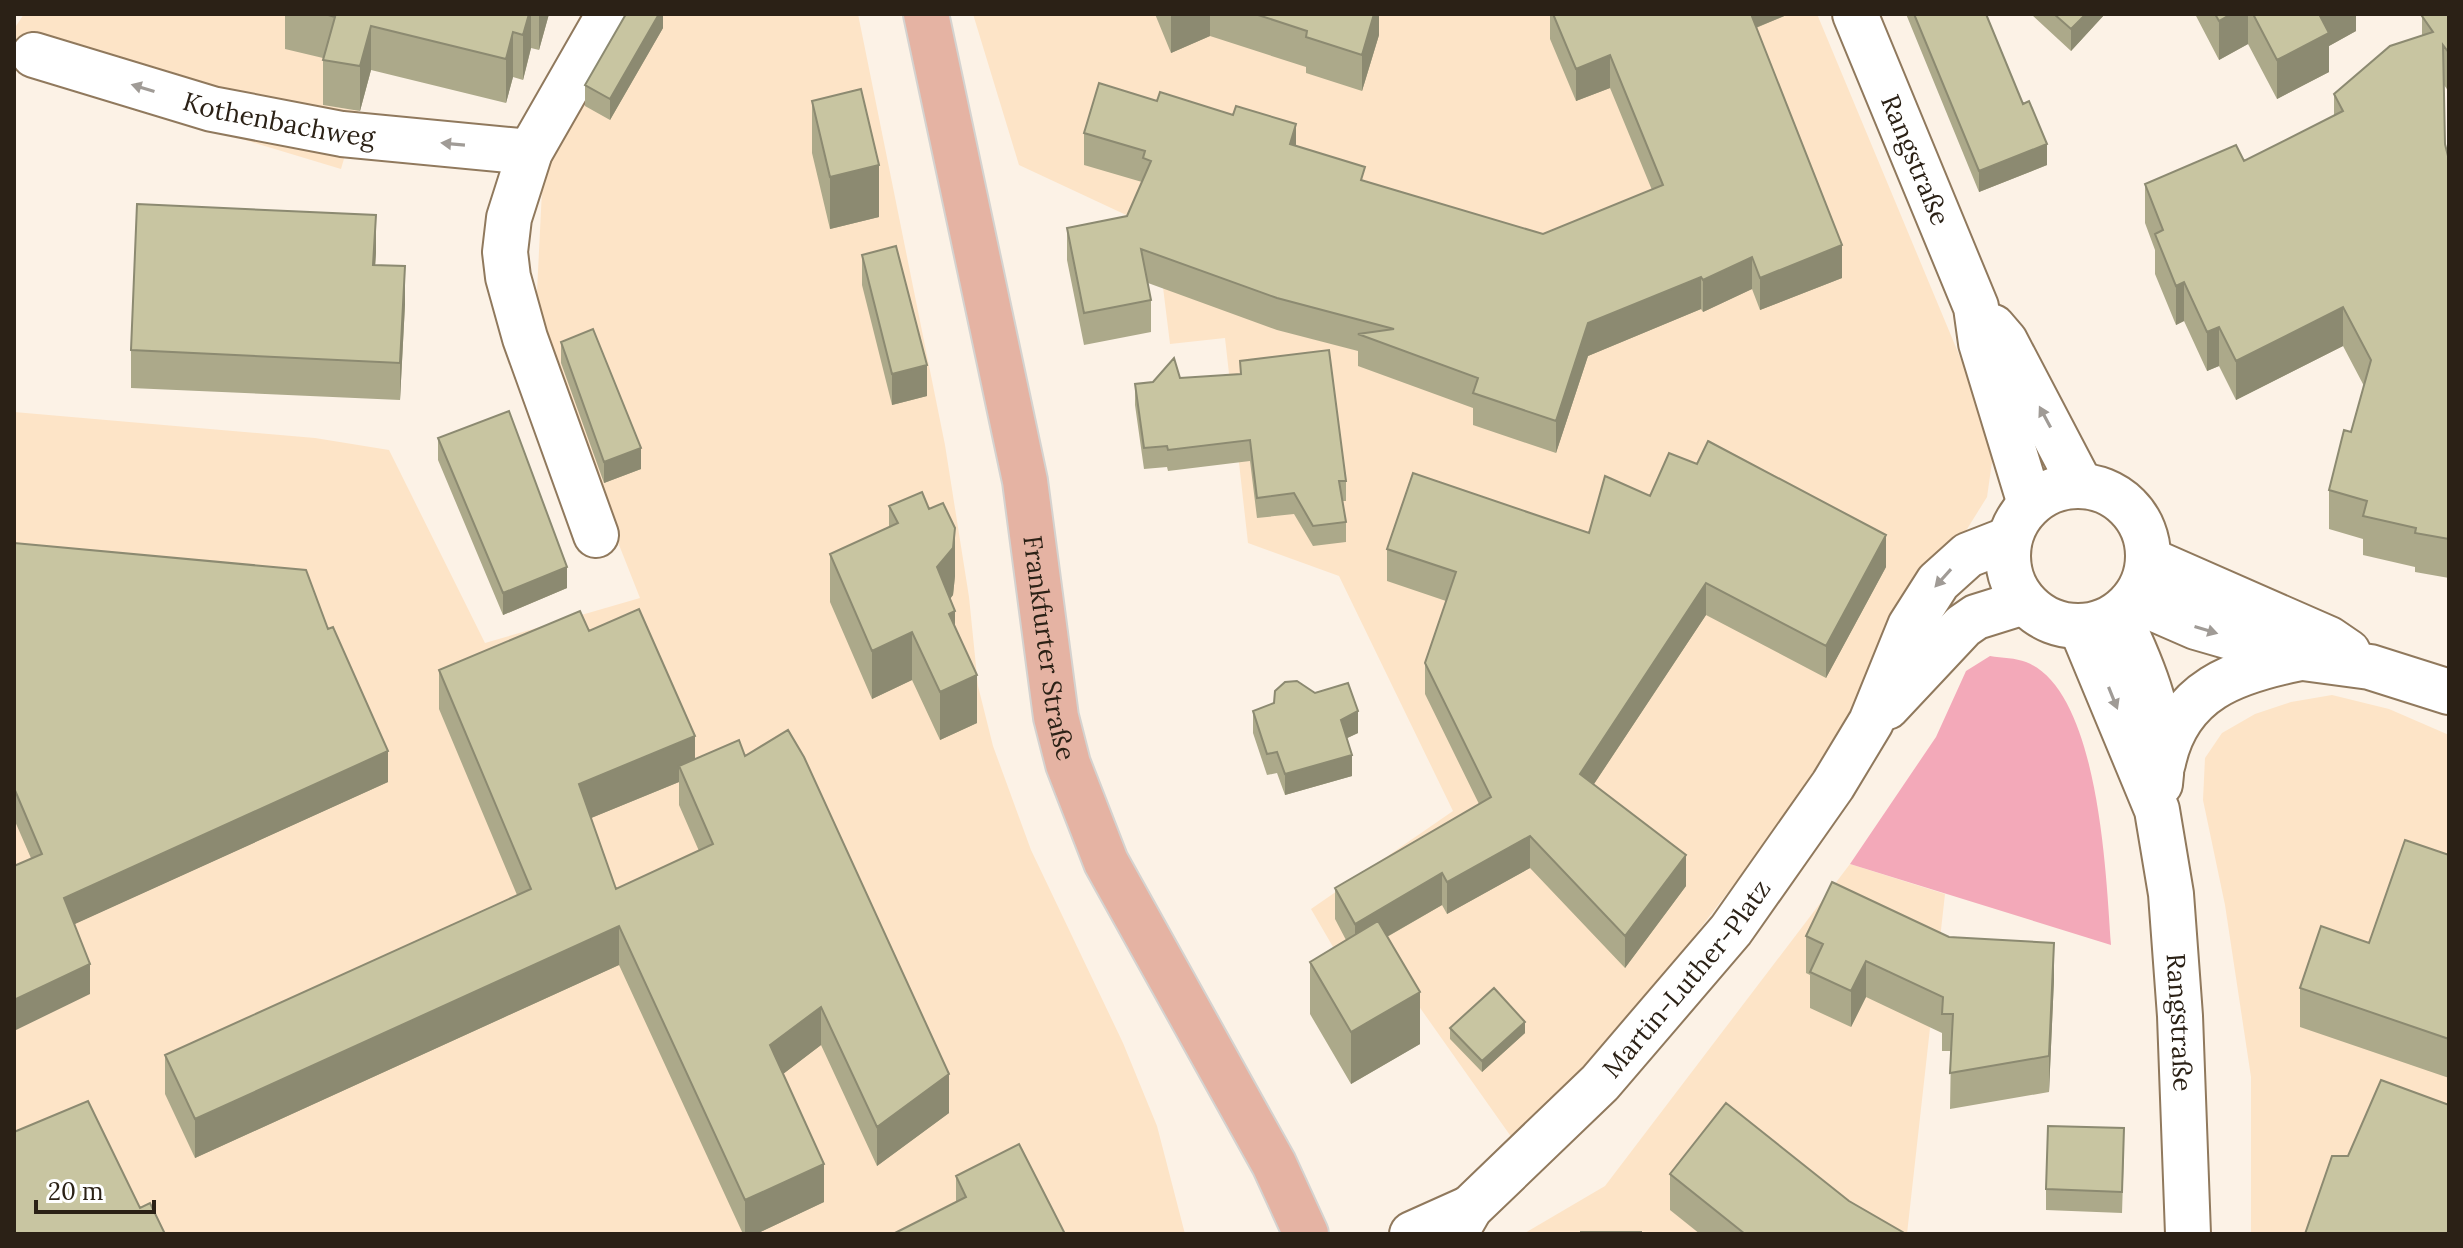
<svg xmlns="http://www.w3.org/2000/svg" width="2463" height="1248" font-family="Lora,serif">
  <rect width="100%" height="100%" fill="#fcf2e6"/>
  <path fill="#fde4c7" d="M24,14H386L341,169L14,70V29Z
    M624,14H858L945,445L969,597L978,686L993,746L1031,850L1123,1043L1157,1126L1185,1234H14V412L315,438L389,450L485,643L640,598L535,332L544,150Z
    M973,14H1817L1995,441L1987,497L1799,799L1612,1044L1512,1138L1382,954L1347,971L1311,909L1453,811L1339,576L1248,543L1225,338L1170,344L1162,279L1139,221L1019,165Z
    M2332,695L2389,709L2449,735V1234H2251V1077L2225,905L2203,800L2205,758L2222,733L2255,714L2291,702Z
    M1850,864L1945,894L1907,1234H1523L1605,1186Z"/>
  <path fill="#f3a9b9" d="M1990,656C2002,658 2016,658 2026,662C2100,691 2106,878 2111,945L1850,864L1936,737L1966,671Z"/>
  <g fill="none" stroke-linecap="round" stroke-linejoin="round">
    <g stroke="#90795d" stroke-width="48">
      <g id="minor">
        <path id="s1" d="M1855,14L1976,307L1981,343L2030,504"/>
        <path id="s2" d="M34,55L212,109L342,134L530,152"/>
        <path d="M1993,327L2005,341L2081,486"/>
        <circle cx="2078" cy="556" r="70"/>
        <path d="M596,535L525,338L508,277L505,252L509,218L530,152L609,14"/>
        <path d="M2149,560L2329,639L2348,652"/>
        <path d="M2134,600L2196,627L2303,658L2370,667L2449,692"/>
        <path d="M2118,615C2143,667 2168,725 2160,784"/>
        <path id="s3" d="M2081,627L2157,810L2171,894L2180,1016L2188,1234"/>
        <path d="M1887,707L1963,626L1976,617L2024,602"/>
        <path d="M2163,763C2178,690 2235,671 2301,658"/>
        <path d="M1412,1234L1470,1208"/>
        <path id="s4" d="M1455,1234L1470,1208L1600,1083L1731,930L1833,785L1871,722L1910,626L1938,582L1968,555L2009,539"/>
      </g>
    </g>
    <g stroke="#d5d3d0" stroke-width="48">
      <g id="major">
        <path id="s5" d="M926,14L1025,481L1056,717L1068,764L1106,862L1274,1164L1306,1234"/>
      </g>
    </g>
    <use href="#minor" stroke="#fff" stroke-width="44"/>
    <use href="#major" stroke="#e5b3a3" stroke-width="44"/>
  </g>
  <path fill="#aca98a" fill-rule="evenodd" d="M285,14H549L539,50L531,48L523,80L513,77L506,103L371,70L360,111L323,105V58L285,49Z
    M663,14V28L610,120L585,106V85Z
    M1155,14H1379V35L1362,91L1306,73V67L1210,36L1171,53Z
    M1550,14H1789L1756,28L1842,278L1760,310L1752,289L1703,312L1701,309L1588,356L1556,453L1473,425V408L1358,366V351L1277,330L1148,283L1151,300V332L1084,345L1067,260V228L1127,216L1142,182L1084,165V133L1157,101L1233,115L1365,181L1543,234L1652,190L1610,88L1576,101L1550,39Z
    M1906,14H1986L2047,165L1979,192Z
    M2031,14H2105L2071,51Z
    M2195,14H2356V31L2329,46V72L2277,99L2248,44L2219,60Z
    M2449,14V92L2444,85L2445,144L2449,160V578L2415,572V567L2363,555V539L2329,529V490L2351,432L2364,386L2343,346L2236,400L2219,366L2207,371L2184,321L2176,325L2155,274V250L2145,223V184L2244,161L2334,116V94L2422,36V16Z
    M812,101L879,217L830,229L812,153Z
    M376,252L375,265L405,304L400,400L131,388V350Z
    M862,255L927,396L892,405L862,285Z
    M561,342L641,469L604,483L561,363Z
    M1240,361L1346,481V501H1342L1346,522V542L1313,546L1294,514L1257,518L1250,461L1168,471L1167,467L1144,469L1135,405V384L1180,378L1240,374Z
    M438,438L567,588L503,615L438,460Z
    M1650,496L1886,567L1826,678L1706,615L1594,784L1686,886L1625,968L1530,868L1447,914L1442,905L1387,937L1420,1044L1351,1084L1310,1014V962L1346,940L1335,919V888L1479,804L1425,694V663L1446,601L1387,581V549L1589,533Z
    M889,506L955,576L953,595L950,599L955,626L977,723L940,740L912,680L872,699L830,602V554L889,527Z
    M14,543L388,782L74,924L90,994L14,819Z
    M589,631L695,759L745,756L949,1113L877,1166L821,1045L783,1074L824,1202L756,1234H743L619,965L195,1158L165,1094V1055L517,895L439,709V670ZM679,782V805L699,851L616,889L591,818Z
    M1274,703L1358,733L1347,738L1352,776L1285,795L1277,773L1267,775L1253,733V711Z
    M2449,855V1078L2300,1027V988L2369,943Z
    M1806,936L1949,937L2054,979L2049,1092L1950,1109L1951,1051H1942V1033L1866,997L1851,1027L1810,1008V975L1806,973Z
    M1450,1028L1525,1033L1482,1072L1450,1039Z
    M2124,1149L2122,1213L2046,1210V1189Z
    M1670,1174L1849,1201L1906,1234H1700L1670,1210Z
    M956,1176L1065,1234L956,1202Z"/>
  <path fill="#8c8a71" d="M529,14H531V48L523,80V35Z
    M539,14H549L539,50Z
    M659,14H663V28L610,120V99Z
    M1176,14H1210V36L1171,53V16Z
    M1373,14H1379V35L1362,91V55Z
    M1745,14H1789L1745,32Z
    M2086,14H2105L2071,51V29Z
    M2231,14H2248V44L2219,60V21Z
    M2318,14H2356V31L2329,46V72L2277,99V60Z
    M371,26V70L360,111V66Z
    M513,32V77L506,103V59Z
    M1610,55V88L1576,101V69Z
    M1296,124V156L1290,144Z
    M2047,144V165L1979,192V171Z
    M879,165V217L830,229V177Z
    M376,215V252L373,303V265Z
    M1842,245V278L1760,310V278Z
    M1752,257V289L1703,312V280Z
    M405,266V304L400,400V363Z
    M1701,277V309L1588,356L1556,453V421L1588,323Z
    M2184,282V321L2176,325V286Z
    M2343,307V346L2236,400V361Z
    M2219,327V366L2207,371V332Z
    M927,365V396L892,405V374Z
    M641,448V469L604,483V462Z
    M955,528V576L953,595L937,615V567Z
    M1886,535V567L1826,678V646Z
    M567,567V588L503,615V593Z
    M1706,583V615L1580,805V774Z
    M955,611V659L949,614Z
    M912,632V680L872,699V651Z
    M977,675V723L940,740V692Z
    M1358,711V733L1341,741V720Z
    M695,736V775L679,766V782L579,823V784Z
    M388,751V782L64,929V898Z
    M1352,755V776L1285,795V774Z
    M1530,836V868L1447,914V882Z
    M1686,855V886L1625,968V936Z
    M1442,873V905L1355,955V924Z
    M619,926V965L195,1158V1119Z
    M2054,943V979L2049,1092V1056Z
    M1866,961V997L1851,1027V991Z
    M90,964V994L14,1031V1000Z
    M1420,992V1044L1351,1084V1032Z
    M821,1007V1045L770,1084V1045Z
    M1525,1022V1033L1482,1072V1061Z
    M949,1074V1113L877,1166V1127Z
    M824,1164V1202L756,1234H745V1200Z"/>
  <path fill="#c8c5a1" stroke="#8c8a71" stroke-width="2" d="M325,14H529L523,35L513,32L506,59L371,26L360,66L323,60L335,17Z
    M626,14H659L610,99L585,85Z
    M1255,14H1374L1362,55L1306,37L1307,31Z
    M1553,14H1751L1842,245L1760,278L1752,257L1703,280L1701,277L1588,323L1556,421L1473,393L1478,378L1358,334L1394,329L1277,298L1141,249L1151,300L1084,313L1067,228L1127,216L1151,161L1143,158L1145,151L1084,133L1099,83L1157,101L1160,92L1233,115L1236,106L1296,124L1290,144L1365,167L1361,180L1543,234L1663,185L1610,55L1576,69Z
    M1914,14H1986L2023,104L2029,101L2047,144L1979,171Z
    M2054,14H2086L2071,29Z
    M2215,14H2231L2219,21Z
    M2253,14H2319L2329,33L2277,60Z
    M2424,14H2449V53L2443,45L2445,144L2449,160V539L2415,533L2416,528L2363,516L2367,501L2329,490L2344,430L2351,432L2371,360L2343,307L2236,361L2219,327L2207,332L2184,282L2176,286L2155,234L2163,230L2145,184L2236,145L2244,161L2343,111L2334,94L2390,46L2433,32L2422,16Z
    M861,89L879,165L830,177L812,101Z
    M137,204L376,215L373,265L405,266L400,363L131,350Z
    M896,246L927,365L892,374L862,255Z
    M593,329L641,448L604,462L561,342Z
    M1329,350L1346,481H1339L1346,522L1313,526L1294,493L1257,498L1250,440L1168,450L1167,446L1144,448L1135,384L1153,382L1174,358L1180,378L1241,374L1240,361Z
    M509,411L567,567L503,593L438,438Z
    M1708,441L1886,535L1826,646L1706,583L1580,774L1686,855L1625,936L1530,836L1447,882L1442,873L1355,924L1335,888L1491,797L1425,663L1456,572L1387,549L1413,473L1589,533L1605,476L1650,496L1669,453L1697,464Z
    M922,492L929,509L943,503L955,528L953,548L937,567L955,611L949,614L977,675L940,692L912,632L872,651L830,554L898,523L889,506Z
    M14,543L306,570L328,629L333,627L388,751L64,898L90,964L14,1000V866L42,854L14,788Z
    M639,609L695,736L579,784L616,889L713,844L679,766L739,740L745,756L788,730L804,757L949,1074L877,1127L821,1007L770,1045L824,1164L745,1200L619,926L195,1119L165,1055L531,889L439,670L580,611L589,631Z
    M1297,681L1315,693L1348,683L1358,711L1341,720L1352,755L1285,774L1277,752L1267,754L1253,711L1274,703L1275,691L1285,682Z
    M2405,840L2449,855V1039L2300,988L2321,926L2369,943Z
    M1832,882L1949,937L2054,943L2049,1056L1950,1073L1953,1014H1942L1943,997L1866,961L1851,991L1810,972L1823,944L1806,936Z
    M1378,921L1420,992L1351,1032L1310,962Z
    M1494,988L1525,1022L1482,1061L1450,1028Z
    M2381,1080L2449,1105V1234H2305L2332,1156H2348Z
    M88,1101L140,1208L150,1203L165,1234H14V1132Z
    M1726,1103L1849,1201L1906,1234H1745L1670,1174Z
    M2048,1126L2124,1128L2122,1192L2046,1189Z
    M1019,1144L1065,1234H893L966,1197L956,1176Z
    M1581,1232H1641V1234H1581Z"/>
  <defs><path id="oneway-solid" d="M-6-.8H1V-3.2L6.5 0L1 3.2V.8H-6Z" transform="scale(2)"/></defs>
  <g fill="#a09b96">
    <use href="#oneway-solid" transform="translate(143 88) rotate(-163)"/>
    <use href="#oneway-solid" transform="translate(453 144) rotate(-175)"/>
    <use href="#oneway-solid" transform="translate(2045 417) rotate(-118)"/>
    <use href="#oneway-solid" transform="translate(1943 578) rotate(132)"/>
    <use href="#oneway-solid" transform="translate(2206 630) rotate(17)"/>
    <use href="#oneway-solid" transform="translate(2113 698) rotate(68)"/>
  </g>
  <g text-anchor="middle" stroke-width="6" stroke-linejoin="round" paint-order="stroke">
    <g font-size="26" fill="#2b2116" stroke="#fff">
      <text dy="9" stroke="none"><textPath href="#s2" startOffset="254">Kothenbachweg</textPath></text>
      <text dy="9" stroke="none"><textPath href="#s1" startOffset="158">Rangstraße</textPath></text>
      <text dy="9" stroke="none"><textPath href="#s5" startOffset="646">Frankfurter Straße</textPath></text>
      <text dy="9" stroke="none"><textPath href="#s4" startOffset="346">Martin-Luther-Platz</textPath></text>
      <text dy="9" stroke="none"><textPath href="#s3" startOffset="412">Rangstraße</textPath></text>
    </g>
  </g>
  <rect width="2463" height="1248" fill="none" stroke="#2b2116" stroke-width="32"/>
  <path d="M36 1200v12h118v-12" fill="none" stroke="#2b2116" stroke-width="4"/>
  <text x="48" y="1200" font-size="24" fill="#2b2116" stroke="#ffffff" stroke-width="6" paint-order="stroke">20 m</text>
</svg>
